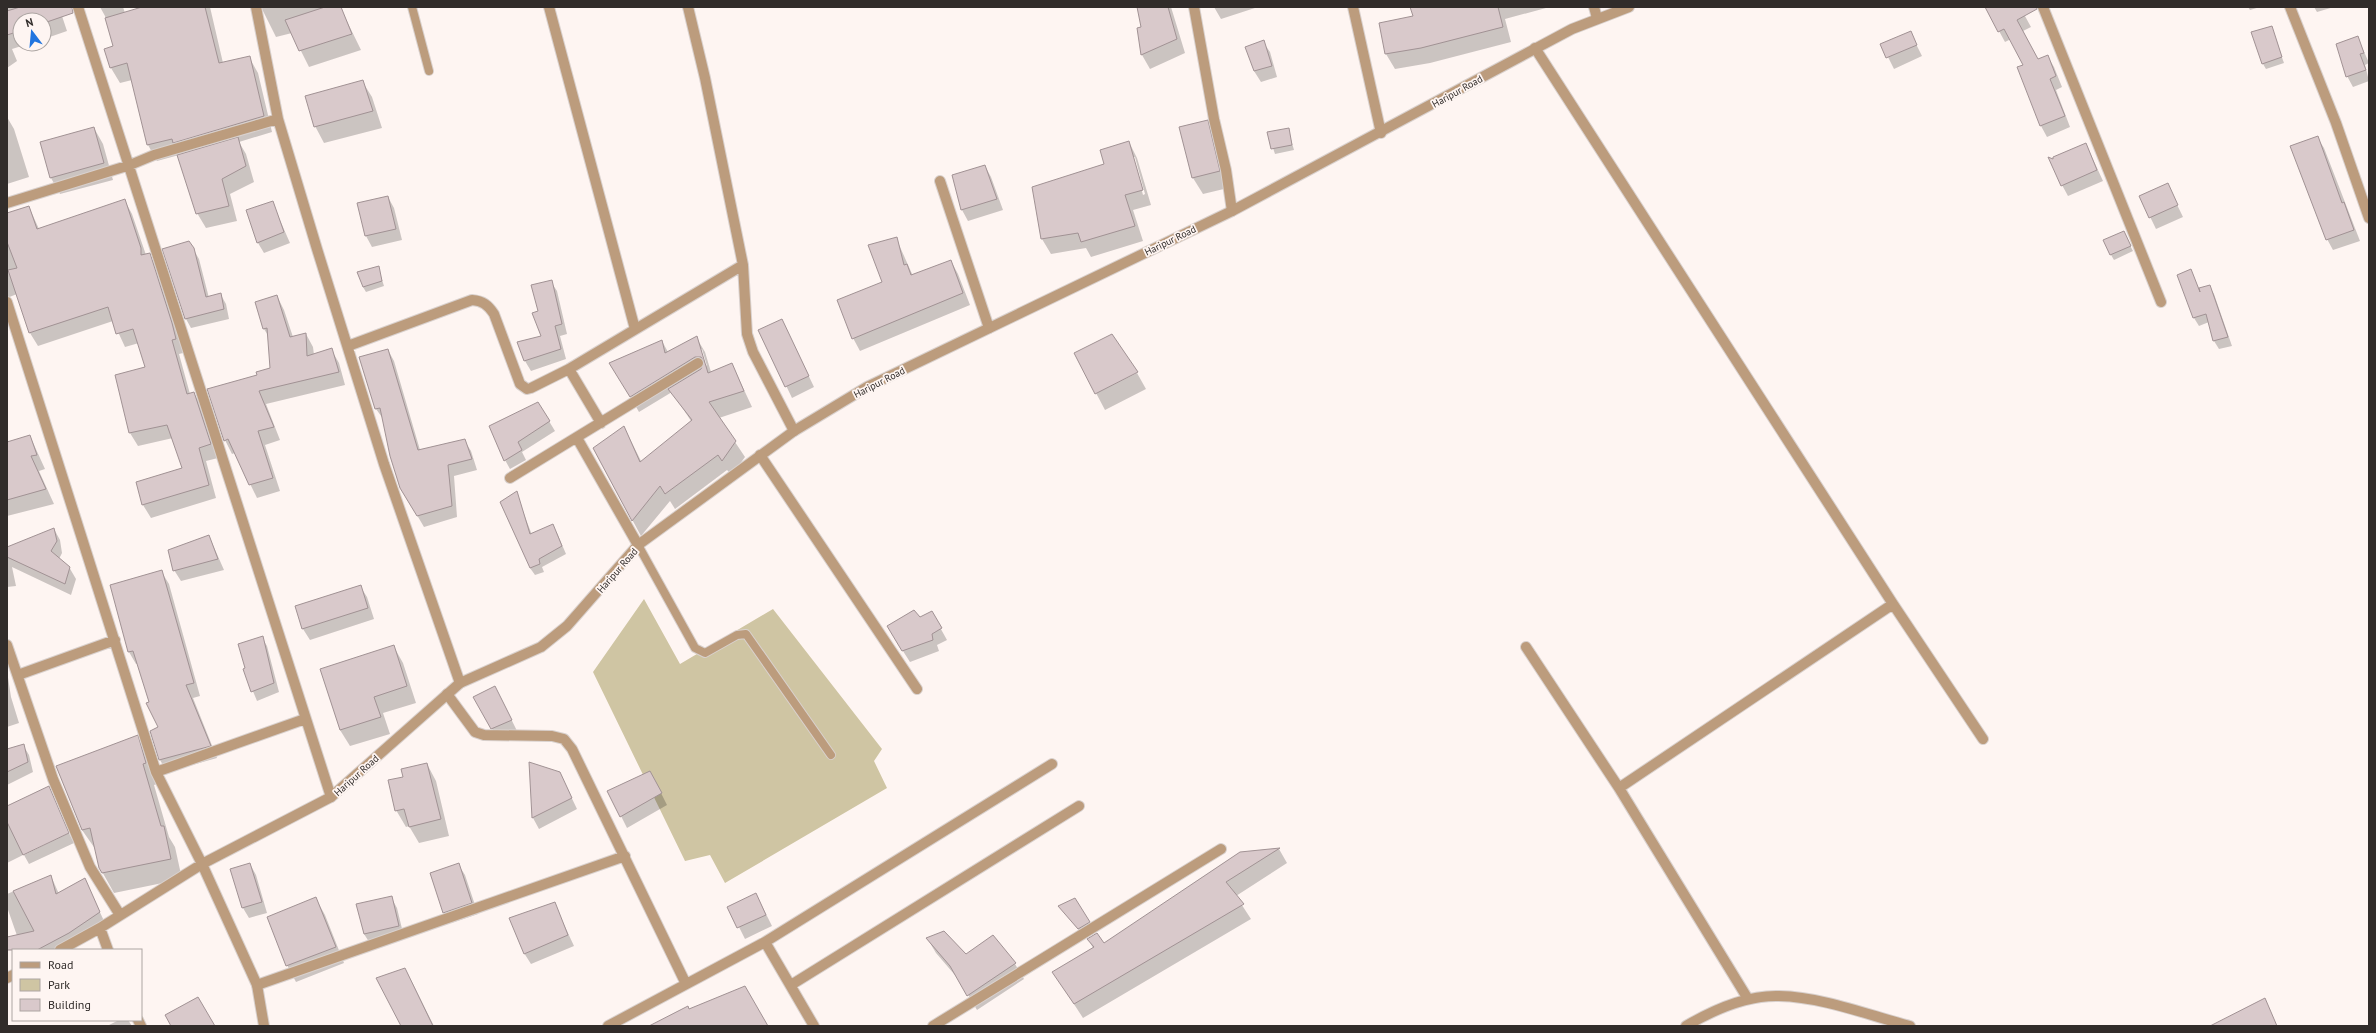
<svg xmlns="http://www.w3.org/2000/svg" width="2376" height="1033" font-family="'PT Sans',sans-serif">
  <rect width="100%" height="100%" fill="#fef5f2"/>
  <path fill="#cfc5a3" d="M644,599L680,664L773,609L882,749L874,761L887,788L725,883L710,855L685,861L593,672Z"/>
  <path fill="#0003" fill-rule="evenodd" d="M7,7H59L67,31L44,39V20H20V44H28L12,49L17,61L7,68Z
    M100,7H123L125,13L146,7H210L223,63L249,57L258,73L272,132L239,142L246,154L254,182L230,194L237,221L206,228L197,213L179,155L157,161L148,145L132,80L120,83L111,68L114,47L105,16Z
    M261,7H340L361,50L309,67L292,33L276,37Z
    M1138,7H1171L1185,53L1150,69L1142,55L1138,29L1142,28Z
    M1214,7H1258L1221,19Z
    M1413,7H1546V8L1505,19L1511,42L1430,63L1395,69L1386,54L1414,17Z
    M1986,7H2020L2031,27L2023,31L2038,60L2048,57L2054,67L2062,87L2056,90L2070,127L2047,137L2041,126L2019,67L2024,65L2011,39L2005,42Z
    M2248,7H2260L2250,10Z
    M2314,7H2334L2317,12Z
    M2271,27L2284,63L2266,69L2263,64Z
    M1910,32L1922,56L1894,69L1882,45Z
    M2358,38L2369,63L2365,65L2369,81L2353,87L2347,76Z
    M1263,42L1270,52L1277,77L1261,82L1254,71Z
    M362,81L372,97L382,128L324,143L315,126Z
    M7,117L14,129L29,177L7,184Z
    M1207,121L1217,138L1228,188L1203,194L1193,178L1181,128Z
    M94,128L103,144L113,180L60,194L51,178Z
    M1288,129L1294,150L1275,154L1268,133Z
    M2317,137L2324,148L2360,241L2333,250L2327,239Z
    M1129,142L1137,158L1151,205L1133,210L1143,241L1091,257L1086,248L1051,254L1042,239L1106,165ZM1133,157H1135L1145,194L1143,195Z
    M2086,144L2103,181L2068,196L2062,185L2055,160Z
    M985,166L991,177L1003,210L968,221L962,210Z
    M2167,184L2183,217L2156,229L2140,196Z
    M388,197L394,208L402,240L372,247L366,236L358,204Z
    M125,201L132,214L146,255L149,254L157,267L179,337L183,353L179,354L190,394L194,393L202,407L218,458L206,461L216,498L151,518L143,505L183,469L173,438L138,446L130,433L116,375L147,368L139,343L125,347L113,321L38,346L30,333L17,294L7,298V246L9,245L7,239V214L29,207L39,229Z
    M272,202L290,243L264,253L258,243L247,211Z
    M896,238L913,276L951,261L958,274L970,305L860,351L853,338L883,283Z
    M2126,238L2133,251L2114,260L2111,255Z
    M189,242L199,259L209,298L221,295L226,304L229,319L191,328L186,319L164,249Z
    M378,267L384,286L366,292L363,287Z
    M2190,270L2199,289L2209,286L2214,294L2232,346L2219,349L2214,341L2209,322L2199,326L2194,318L2178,275Z
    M551,282L557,291L567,334L560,336L566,359L531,371L525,361L542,337L540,311Z
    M277,296L284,310L293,337L306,334L313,347L314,355L331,349L339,363L345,385L266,404L280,440L265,445L280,491L257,498L235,453L232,454L225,440L258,376L271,368L269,337L264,329Z
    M782,320L814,387L792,398L760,331Z
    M696,337L705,352L711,372L732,364L752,407L719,418L745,457L732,475L727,470L675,509L670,501L641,536L594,449L624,427L642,463L691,421L672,392L639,412L620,379L662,341L668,352ZM702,349L707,366L704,363L700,350Z
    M388,350L394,361L420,450L464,440L471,451L477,470L454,476L457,517L424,527L401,488L384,420L376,409L360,358Z
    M1137,373L1146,389L1105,410L1096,393Z
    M538,403L555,431L522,452L526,460L510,469L505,460Z
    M30,436L45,469L39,471L54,504L7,516V453Z
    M516,493L532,535L557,533L566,554L542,567L544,572L535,575L530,568Z
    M54,529L60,540L62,553L59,559L69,567L76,579L71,595L12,567L16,586L7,587V548Z
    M209,536L224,570L181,581L174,570Z
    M161,571L169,584L200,696L193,698L217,758L167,772L160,760V728L138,664H136L129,652Z
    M360,586L367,597L374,619L310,640L303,629L296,606Z
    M932,613L947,640L937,645L939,651L910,662L894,637L920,618Z
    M262,638L267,646L279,692L257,701L244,670Z
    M394,647L403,663L416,703L383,713L390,734L350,746L340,730L321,670Z
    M7,671L11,697L19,723L7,727Z
    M474,697L501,698L517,731L498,739Z
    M137,736L149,757L157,784L154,785L169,837L175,847L182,879L114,893L100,868L96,850L82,830Z
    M23,745L29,755L33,772L7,785V750Z
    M530,763L565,784L577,809L539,829L533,818Z
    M427,764L436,781L449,836L419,843L409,826L406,827L396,810L404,778Z
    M656,783L667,805L627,828L609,792Z
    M49,788L69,832L7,863V808Z
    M69,833L74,843L29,864L24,855Z
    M1279,849L1287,863L1236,896L1251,919L1083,1018L1053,972L1093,948L1088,939L1103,945L1240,853Z
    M250,864L256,875L267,913L249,918L243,908Z
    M458,864L465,875L478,914L451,923L444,912Z
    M51,876L59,894L85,880L104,921L59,950H22L7,907V894Z
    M756,894L772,926L745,939L729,907Z
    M391,897L397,908L404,937L371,945L364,934L358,905Z
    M316,899L325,915L344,963L296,982L287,965Z
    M1075,900L1092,927L1082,934L1060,907Z
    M554,903L574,946L531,964L524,953Z
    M992,936L1015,964L1024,979L977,1010L960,981L936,953L927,938L966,955Z
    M405,969L414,986L434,1026H402Z
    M119,1020H128L132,1026H107Z"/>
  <path fill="#d9c9cb" stroke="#a19294" d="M20,7H72L73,13L44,23V20H20V31L7,35V11Z
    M142,7H205L219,63L250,56L264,116L173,143L172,139L147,145L127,63L110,68L104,49L113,46L105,18Z
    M325,7H341L352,34L299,51L285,20Z
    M1137,7H1168L1177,39L1141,55L1137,28L1141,27Z
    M1410,7H1498L1503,27L1421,48L1385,54L1379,23L1413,16Z
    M1985,7H2037V9L2017,20L2038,59L2048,55L2056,76L2050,79L2065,116L2040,126L2017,67L2023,65L2004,29L1998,32Z
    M2272,26L2282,57L2262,64L2251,32Z
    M1911,31L1917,45L1886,58L1880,44Z
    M2358,36L2364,53L2360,54L2366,70L2346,77L2336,44Z
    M1264,40L1272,66L1254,71L1245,47Z
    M363,80L373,111L314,127L305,96Z
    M1208,120L1220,171L1192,178L1179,127Z
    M94,127L104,163L50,178L40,142Z
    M1289,128L1292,145L1271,149L1267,132Z
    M2318,136L2342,203L2344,202L2354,230L2326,240L2290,146Z
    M238,137L246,166L222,179L229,206L196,214L177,155Z
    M1129,141L1143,190L1125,195L1135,226L1081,242L1078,233L1041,239L1032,187L1104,164L1100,150Z
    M2086,143L2097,170L2061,186L2048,157L2053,159V157Z
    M985,165L997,199L961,210L952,175Z
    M2168,183L2178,205L2149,218L2139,196Z
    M388,196L396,229L365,236L357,203Z
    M125,199L141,248V255L150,253L172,323L176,339L172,340L187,394L194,392L211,444L199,448L209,485L142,505L136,482L182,468L167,425L129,433L115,375L145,367L133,329L116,334L108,307L29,333L8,270L17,268L7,242V213L29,206L37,229Z
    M273,201L284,232L257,243L246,210Z
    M2124,231L2131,246L2110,255L2103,240Z
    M897,237L904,265L907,264L911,275L951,260L963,293L852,339L837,300L882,282L868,245Z
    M189,241L194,248L206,297L221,293L224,309L185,319L162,249Z
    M379,266L382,281L363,287L357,272Z
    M2191,269L2200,292L2199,288L2210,285L2228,337L2213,341L2206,314L2193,318L2177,275Z
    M552,280L562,324L555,326L561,349L524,361L517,342L541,336L532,313L538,311L531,285Z
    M277,295L290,337L306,333L307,356L332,348L339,372L259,391L274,427L258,431L273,478L249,485L228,439L224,441L207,389L257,375L256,372L270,368L267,328L263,329L255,302Z
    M782,319L809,376L785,387L758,330Z
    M1112,334L1138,372L1095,394L1074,353Z
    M697,336L708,373L732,363L744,391L709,402L736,441L722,461L718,455L665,494L660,486L632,521L593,448L624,426L640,462L692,420L668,389L701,369L704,362L701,357H695L630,397L609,363L662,340L665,353Z
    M388,349L418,450L465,439L472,459L448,465L452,506L417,516L400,488L390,456L380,408L375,409L359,357Z
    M538,402L550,421L518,442L522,450L504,461L489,426Z
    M30,435L37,455L31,456L46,489L7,500V442Z
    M517,491L530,534L553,524L562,546L539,559L540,564L530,568L500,502Z
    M54,528L57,541L51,551L70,567L65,584L7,557V547Z
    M209,535L218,559L173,571L168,550Z
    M162,570L194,683L186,685L211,746L159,760L150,731L158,727L146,703L149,702L133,651L128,652L110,585Z
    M361,585L368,608L302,629L295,606Z
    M914,610L920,617L932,611L942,628L932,634L933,640L902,651L887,626Z
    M263,636L274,683L251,692L243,669L245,668L238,644Z
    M394,645L407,686L374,697L381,717L340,730L320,669Z
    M495,686L512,720L491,729L473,697Z
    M138,735L146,763L143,764L161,826H164L171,859L102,873L99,868L90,828L82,830L56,766Z
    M24,744L28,762L7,772V749Z
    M529,762L560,772L572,798L532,818Z
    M427,763L441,819L409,827L404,809L395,811L388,780L403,777L401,769Z
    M650,771L662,793L620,817L607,791Z
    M49,786L69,833L23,855L7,822V806Z
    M1280,848L1226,882L1244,904L1074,1004L1052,972L1094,947L1087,939L1097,933L1104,943L1240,852Z
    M250,863L262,902L242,908L230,869Z
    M459,863L472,903L443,913L430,873Z
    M51,875L56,894L85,878L100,912L69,933L37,950H7V937L34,931L13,891Z
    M756,893L766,915L737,928L727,907Z
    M392,896L399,926L364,934L356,904Z
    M316,897L336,947L286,966L267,917Z
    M1075,898L1090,922L1078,929L1058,906Z
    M555,902L568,935L524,954L509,918Z
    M944,931L966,954L993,935L1016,963L967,996L950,966L926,938Z
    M405,968L433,1026H401L376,978Z
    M745,986L768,1026H649L688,1006L689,1009Z
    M198,997L215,1026H171L165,1015Z
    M2265,998L2277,1026H2210Z"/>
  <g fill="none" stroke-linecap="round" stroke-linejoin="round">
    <g stroke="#d9d1ce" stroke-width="10">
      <path id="service" d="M412,7L429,71
        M638,545L695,648L705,653L737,635L746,634L831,755"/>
    </g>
    <g stroke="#d9d1ce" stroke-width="12">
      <path id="minor" d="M78,7L331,797
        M256,7L278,119L317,249L384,464L460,683
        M549,7L635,329
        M688,7L705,78L743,265L747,334L753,352L794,431
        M1194,7L1214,119L1226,170L1232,211
        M1353,7L1381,133
        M1594,7L1597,18
        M2043,7L2161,302
        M2290,7L2336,123L2369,218
        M1535,48L1893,604L1983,739
        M940,181L989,328
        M7,203L130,165L154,155L278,119
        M7,302L156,772L202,864L100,928L60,950
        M348,346L472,300C483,301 488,305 494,314L520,384L527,389L531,388L569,369L743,265
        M569,369L601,423
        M577,438L638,545
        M760,455L917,689
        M510,478L698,363
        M7,645L53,779L90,867L120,915
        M1526,647L1619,788L1748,999
        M18,675L115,640
        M447,694L475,732L484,735L552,736L564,739L572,749L686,984
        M156,772L305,719
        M1619,788L1893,604
        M100,928L108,950
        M765,942L814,1026
        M7,978L13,975
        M257,985L625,856
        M791,985L1079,806
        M138,1020L141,1026
        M608,1026L765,942L1052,764
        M933,1026L1221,849
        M1686,1026C1713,1010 1747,995 1779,996C1823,997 1868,1015 1910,1026"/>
    </g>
    <g stroke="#d9d1ce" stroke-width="12">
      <path id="tertiary" d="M264,1026L257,985L202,864L331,797L460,683L541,647L567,626L638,545L794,431L867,387L1232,211L1572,29L1629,7"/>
    </g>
    <use href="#service" stroke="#bc9c7d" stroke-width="8"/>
    <use href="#minor" stroke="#bc9c7d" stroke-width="10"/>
    <use href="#tertiary" stroke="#bc9c7d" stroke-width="10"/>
  </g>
  <g text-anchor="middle" stroke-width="3.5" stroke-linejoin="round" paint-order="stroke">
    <g font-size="10" fill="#312c2a" stroke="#fef5f2">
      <text transform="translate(1457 91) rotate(-29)" y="4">Haripur Road</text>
      <text transform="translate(1170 240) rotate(-26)" y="4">Haripur Road</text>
      <text transform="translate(879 382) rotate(-27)" y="4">Haripur Road</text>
      <text transform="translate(617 570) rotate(-49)" y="4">Haripur Road</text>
      <text transform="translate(356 775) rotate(-42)" y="4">Haripur Road</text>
    </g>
  </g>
  <rect width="2376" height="1033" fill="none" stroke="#312c2a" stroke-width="16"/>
  <rect x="12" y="949" width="130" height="72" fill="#fef5f2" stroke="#aca5a2"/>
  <rect x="20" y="962" width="20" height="6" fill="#bc9c7d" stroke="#aca5a2"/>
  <text x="48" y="969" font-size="12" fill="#312c2a">Road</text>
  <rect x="20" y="979" width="20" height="12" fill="#cfc5a3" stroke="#aca5a2"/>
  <text x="48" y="989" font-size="12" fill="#312c2a">Park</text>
  <rect x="20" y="999" width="20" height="12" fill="#d9c9cb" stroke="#aca5a2"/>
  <text x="48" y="1009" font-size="12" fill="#312c2a">Building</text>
  <g transform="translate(32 32) rotate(344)"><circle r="19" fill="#fef5f2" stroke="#aca5a2"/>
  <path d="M0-3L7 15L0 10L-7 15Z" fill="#2175df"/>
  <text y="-6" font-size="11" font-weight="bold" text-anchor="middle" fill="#312c2a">N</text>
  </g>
</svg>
